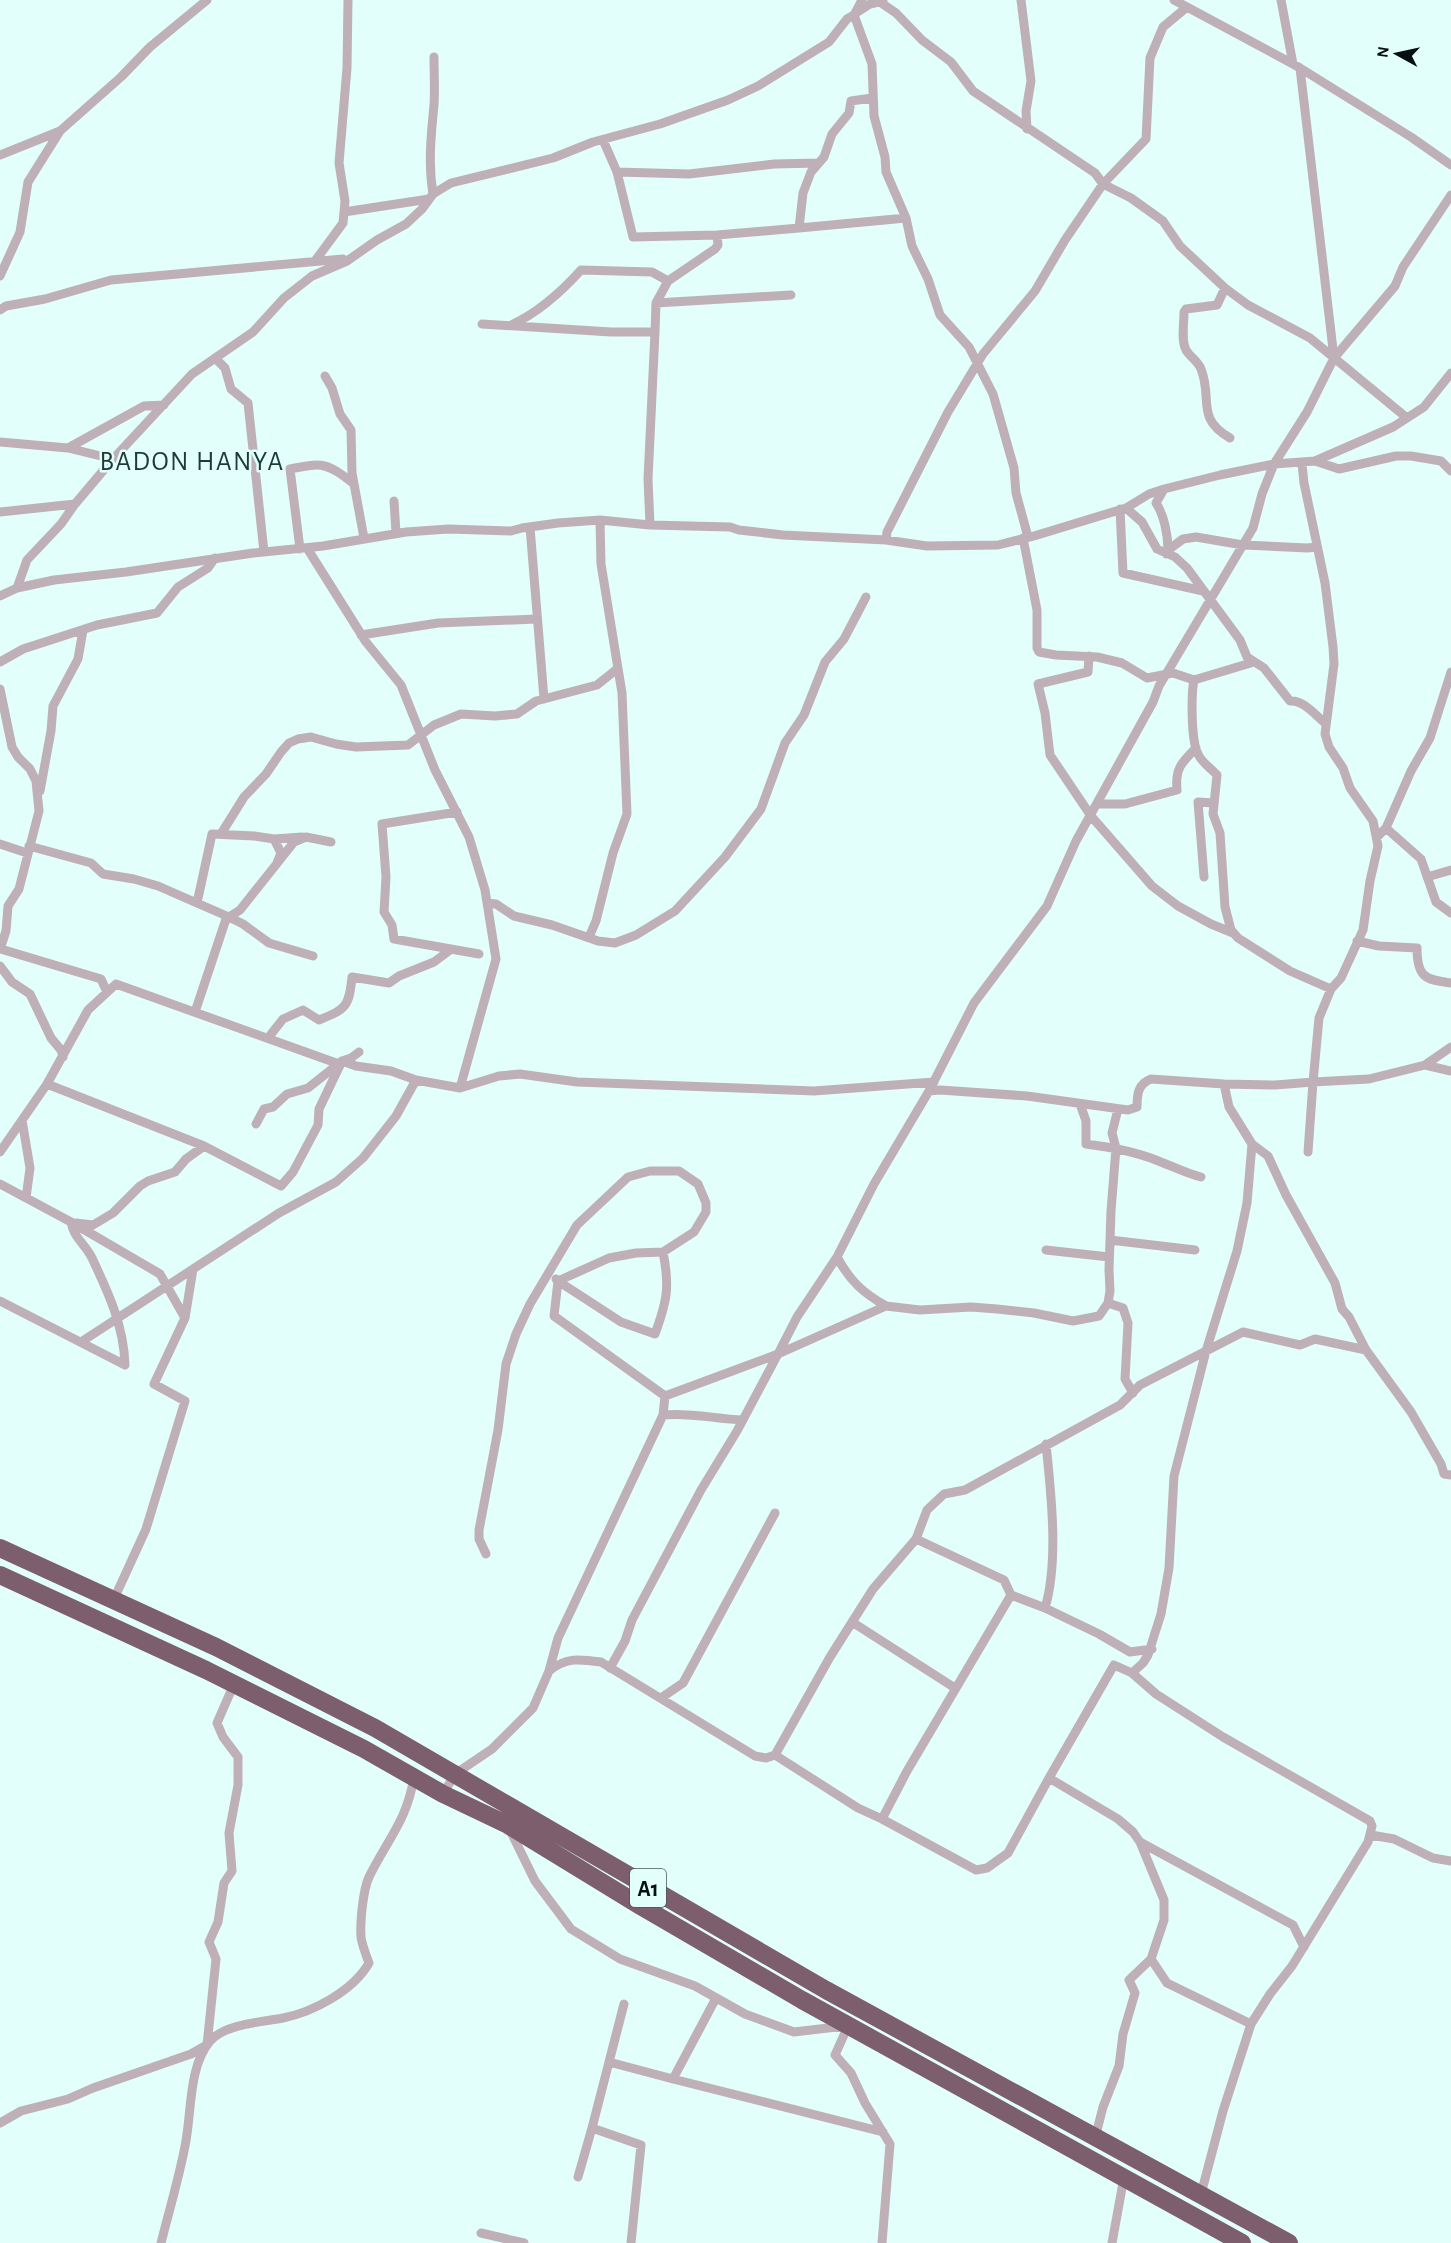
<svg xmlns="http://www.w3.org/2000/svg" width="1451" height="2243" font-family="'Alegreya Sans',sans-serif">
  <rect width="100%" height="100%" fill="#e2fffc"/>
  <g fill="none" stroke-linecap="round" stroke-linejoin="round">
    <path stroke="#bfb0b7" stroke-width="9" d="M877,0L896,13L922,40L951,62L973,91L1095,173L1103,184L1131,198L1163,221L1180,246L1225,288L1248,305L1310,338L1407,418
      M1021,0L1031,81L1026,111L1027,129
      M1174,0L1293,64
      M1281,0L1293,64L1300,68L1334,358
      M856,13L870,4L883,1
      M854,15L872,64L874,116L885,157L886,172L906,218L912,246L928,279L940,315L969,347L993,394L1014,468L1016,493L1028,537
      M1300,68L1411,137L1451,165
      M603,140L617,172L633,237L717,235
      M0,155L60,131L121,77L150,47L207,0
      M617,172L689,174L774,164L819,163
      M433,194C428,163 431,135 434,105C435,89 434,73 434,57
      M344,212L429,199
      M799,228L906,218
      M315,261L343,223L345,201L339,163L347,68L348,0
      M0,276L20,232L28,182L60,131
      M1225,288L1217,305L1186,309L1184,312C1184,323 1181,341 1186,350C1190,357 1198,361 1201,369C1213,399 1195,418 1230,438
      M656,303L668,281L715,249L718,245L717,235L799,228L803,193L811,172L824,157L832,134L849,113L851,101L872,98
      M0,310L6,306L45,299L111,280L343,259
      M482,324L611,332H655L648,479L650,525
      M513,324C539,312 562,291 581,270L652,272L668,281
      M655,332L656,303L791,295
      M215,358L225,368L231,389L248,403L264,552
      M325,376L332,388L340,414L351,430L352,473L364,538
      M0,442L68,448L113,459
      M68,448L144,406L164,405
      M1315,461L1339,469L1396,456H1411L1441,461L1451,471
      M1164,489L1156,503C1164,515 1168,535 1168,550
      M394,501L396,533
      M1126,508L1142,522L1157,549L1175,557L1187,568L1240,640L1247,657L1264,668L1290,701C1304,700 1315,715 1325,723
      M1120,509L1123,573L1203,591
      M0,512L75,504
      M530,527L544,699
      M1023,538L1037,610V648L1039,652L1056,655L1097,657L1122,663L1147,678L1173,673L1194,680C1191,695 1191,741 1198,754C1202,763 1211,768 1217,775L1213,814L1220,833L1225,907L1231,930L1238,938L1290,971L1331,989
      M886,540L887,532L948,412L983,354L1035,291L1065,240L1103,184L1146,139L1150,58L1163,27L1187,7
      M300,549L290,469C324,462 327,463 354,484
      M1166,554L1168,550L1183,539L1196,537L1243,545L1307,548L1317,547
      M17,588L27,560L61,524L75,504L113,459L192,374L253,332L284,298L312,276L347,261L377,240L406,224L422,209L433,194L451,183L553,158L593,142L660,124L728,100L758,86L829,42L847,19L854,15L862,0
      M0,596L17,588L54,580L126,572L253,553L323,546L406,532L448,529L511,531L522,528L558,523L600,520L650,525L730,527L739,530L783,535L886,540L927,546L998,545L1034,536L1126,508L1149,494L1164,489L1220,475L1274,464L1315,461L1393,427L1407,418L1424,407L1451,373
      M361,635L438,623L536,619
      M1089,656L1088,672L1038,684L1045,713L1050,755L1091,816L1152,886L1178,906L1211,924L1233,933
      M0,662L23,649L97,625L157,613L178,587L208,568L215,558
      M1194,680L1254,662
      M0,689L12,747L18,757L30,769L36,781L39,811L19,889L8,906L6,931L0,949
      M40,791L51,731L53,706L78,659L83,630
      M1098,804H1125L1177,790C1175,769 1181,763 1196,748
      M457,812L382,824L386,877L384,912L392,925L394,939L479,954
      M1386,828L1421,859L1436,902L1451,913
      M221,834L244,797L266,774L281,752L289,743L298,739L311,737L336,744L356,747L408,745L434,725L461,714L495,716L517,714L536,701L597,685L617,669
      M1377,837L1386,828L1411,771L1430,738L1451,672
      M274,839L302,837
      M0,844L27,853
      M29,846L91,863L103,874L134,879L158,886L229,917L243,924L269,943L313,956
      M1204,877L1198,802L1214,803
      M1427,877L1451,870
      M197,903L212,834L254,836L274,839L281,853L277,863
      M487,903L496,904L514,916L552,925L598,941L615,943L636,935L675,911L725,857L761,809L785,743L804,715L825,662L844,639L866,597
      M229,917L240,910L294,842L306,837L331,842
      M589,937L596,921L613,853L627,814L622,693L601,564L600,520
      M1357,941L1379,946L1417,948C1417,976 1424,980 1451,983
      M1,949L101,979L107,992
      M0,966L12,982L30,994L51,1038L61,1050L63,1057
      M195,1012L227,916
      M268,1038L283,1019L303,1010L319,1020C346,1009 349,1007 352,977L389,983L399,976L434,962L450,950
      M1425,1065L1451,1071
      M47,1084L204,1146L281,1186L293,1172L318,1125L319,1109L342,1061L356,1066L391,1071L416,1080L460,1088L496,959L485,890L469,837L435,770L401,685L366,642L307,548
      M460,1088L499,1076L520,1074L577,1082L814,1091L934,1082
      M929,1091L940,1090L1027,1096L1128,1110L1137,1107C1137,1094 1138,1084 1151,1079L1224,1084
      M1080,1104L1086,1121V1144C1110,1147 1133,1151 1156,1160C1172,1166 1185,1173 1201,1177
      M22,1120L30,1168L26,1198
      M256,1124L264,1109L273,1107L287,1094L308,1088L342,1061L351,1058L359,1052
      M1252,1144L1268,1156L1286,1195L1335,1283L1342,1309L1349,1317L1366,1350L1411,1412L1441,1464L1444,1474L1451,1475
      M0,1152L47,1084L88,1010L116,984L339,1064
      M1308,1152L1313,1082L1369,1079L1425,1065L1451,1047
      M0,1184L71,1222L160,1274L185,1318
      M76,1223L93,1225L113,1213L140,1186L148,1181L175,1172L186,1159L204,1146
      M1110,1240L1195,1250
      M1046,1250L1109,1257
      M837,1257C850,1281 863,1293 886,1306
      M556,1279L558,1281L554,1316L665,1396
      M0,1301L125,1365C124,1326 108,1292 92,1258C86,1245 73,1237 71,1222
      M1108,1303L1123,1308L1128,1323L1125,1379L1133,1393
      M81,1342L279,1213L336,1182L363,1158L396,1116L416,1080
      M663,1415C690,1412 715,1419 743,1420
      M916,1539L1004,1580L1011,1595
      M486,1554L479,1539V1530L498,1430L506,1364L516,1334L530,1304L577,1225L628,1177L650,1171H679L698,1184L706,1203V1212L694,1232L663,1252C670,1287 667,1301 655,1334L621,1322L558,1281L609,1258L636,1253L663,1252
      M113,1601L146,1529L185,1401L154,1384L185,1318L193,1269
      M1045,1608L1099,1634L1130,1652L1152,1649
      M852,1622L955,1688
      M610,1668L625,1641L632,1620L701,1490L737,1431L778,1354L886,1306L920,1310L971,1307L997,1309L1034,1313L1073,1321L1099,1316L1108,1303L1110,1291L1109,1270L1111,1211L1116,1148L1112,1133L1118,1109
      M549,1671C566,1657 580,1659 601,1662L755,1756L766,1758L775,1755L830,1657L873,1589L916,1539L927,1510L944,1494L965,1490L1120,1405L1140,1385L1243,1332L1300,1345L1315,1339L1366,1350
      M1132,1673L1156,1694L1223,1737L1370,1821L1372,1826L1368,1842L1292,1966L1270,1994L1251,2024L1223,2111L1201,2194
      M661,1698L683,1683L775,1513
      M775,1755L858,1808L882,1819L907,1771L1011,1595L1045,1608C1059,1561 1051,1493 1046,1444
      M443,1794L455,1774L492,1749L533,1708L549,1671L558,1638L663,1415L665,1396L778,1354L797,1317L837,1257L874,1184L929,1091L974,1003L1047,906L1076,841L1153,702L1159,686L1253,528L1262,494L1274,464L1307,412L1334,358L1395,286L1403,267L1451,195
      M882,1819L976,1870L987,1868L1008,1853L1049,1778
      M510,1830L535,1881L571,1929L620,1959L695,1986L745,2014L794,2032L845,2026
      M1371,1835L1394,1839L1433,1858L1451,1861
      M1140,1842L1293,1925L1304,1947
      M1151,1959L1167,1983L1251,2024
      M848,2026L835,2055L851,2073L865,2103L890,2144L882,2243
      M207,2045L216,1959L209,1942L218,1922L224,1883L232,1871L229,1833L238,1785V1757L223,1737L217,1723L234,1684
      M609,2062L624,2004
      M673,2079L883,2132
      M0,2123L21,2111L68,2099L93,2088L191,2054L205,2046
      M1095,2138L1103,2107L1119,2066L1123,2034L1135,1993L1129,1980L1151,1959L1164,1920V1900L1140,1842L1133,1832L1118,1819L1049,1778L1114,1665L1132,1673L1143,1663L1148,1655L1161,1614L1169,1568L1174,1476L1206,1351L1237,1251L1247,1203L1252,1144L1229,1107L1224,1084L1275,1085L1313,1082L1319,1018L1331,989L1341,978L1363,930L1370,881L1378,846L1373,821L1350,788L1343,768L1329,747L1325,734L1334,664L1333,647L1325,583L1304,483L1302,464
      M578,2177L592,2128
      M481,2233L524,2243
      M161,2243C169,2211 179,2178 185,2146C192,2113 188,2067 210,2041C225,2024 262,2022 283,2018C313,2012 353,1991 369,1963C366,1955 362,1945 361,1937C360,1922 363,1890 369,1877C387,1840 407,1821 414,1777
      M631,2243L641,2145L592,2128L609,2062L673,2079L716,1998
      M1112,2243L1124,2177"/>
    <path stroke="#7d5e6d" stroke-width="18" d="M0,1548L216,1647L375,1728L826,1990L1289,2243
      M0,1575L206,1670L364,1749L443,1794L508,1825L639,1905L802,2000L1242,2243"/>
  </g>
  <g text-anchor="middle" stroke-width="5" stroke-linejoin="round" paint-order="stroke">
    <rect fill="#e2fffc" stroke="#475857" stroke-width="1.5" x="630" y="1869" width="36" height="38" rx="4.5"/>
    <g font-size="22" font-weight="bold" fill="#051010">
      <text x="648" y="1896">A1</text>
    </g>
    <g font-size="27" letter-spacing="1.5" fill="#1c3a38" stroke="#e2fffc">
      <text x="192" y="470">BADON HANYA</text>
    </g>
  </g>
  <g transform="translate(1397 54) rotate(278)" stroke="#e2fffc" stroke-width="4.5" paint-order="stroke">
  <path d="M0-4.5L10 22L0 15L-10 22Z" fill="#051010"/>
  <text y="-9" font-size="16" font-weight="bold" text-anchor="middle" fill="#051010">N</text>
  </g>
</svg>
